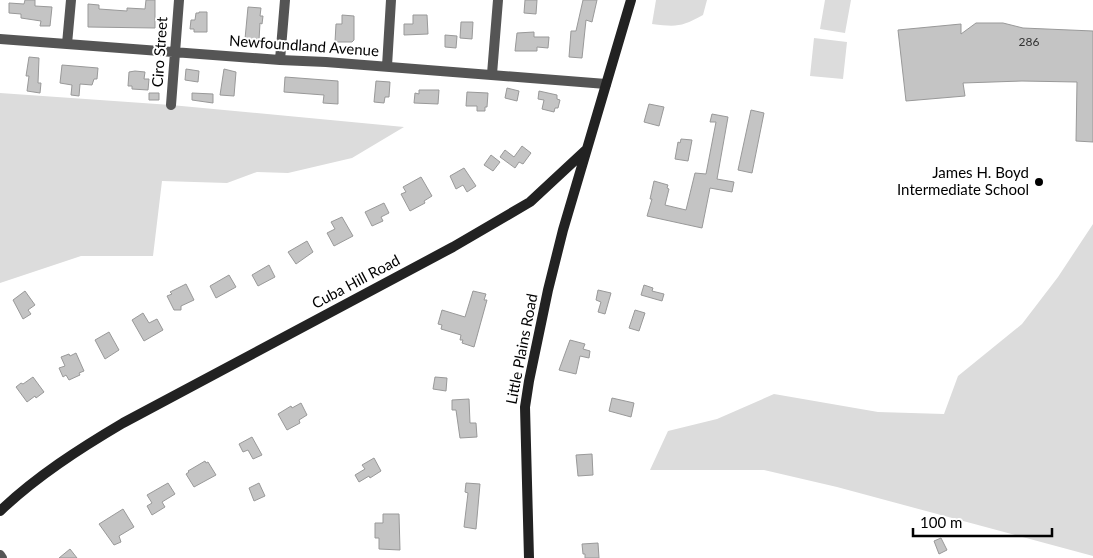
<svg xmlns="http://www.w3.org/2000/svg" width="1093" height="558" font-family="Lato,sans-serif">
  <rect width="100%" height="100%" fill="#fff"/>
  <path fill="#dcdcdc" d="M656,0H707L703,15C681,27 677,27 652,24Z
    M825,0H851L845,33L820,29Z
    M814,38L847,42L843,79L810,76Z
    M0,93L171,105L404,127L352,158L288,173L257,172L227,183L162,181L153,256H81L0,283Z
    M1093,224V556L837,487L764,470H650L668,431L717,419L774,394L878,412L944,414L958,376L1022,324L1058,277Z"/>
  <path fill="#c4c4c4" stroke="#999" d="M25,0H35V6L52,7L50,26H40L41,21L21,18V14L9,13V3L24,4Z
    M146,0H155V28L88,27V4L99,5V9L127,11V8L145,9Z
    M525,0H537L536,14L524,13Z
    M583,0H597L592,22L586,20L582,58L569,57L571,31H576Z
    M248,7L261,8L260,16H263L262,24L260,23L259,40L245,39Z
    M199,12H207V32H194V29H190L191,20H195L196,13H199Z
    M342,15L354,16V40L352,42H335L336,24H342Z
    M413,15H427L428,34L404,35V24H413Z
    M461,22H473L472,39L460,38Z
    M976,23H1003L1023,28L1093,31V142L1076,141L1077,82L1022,81L963,83L965,96L906,101L898,30L961,24V34Z
    M534,32V37H549L548,48L537,47V51H515L517,33Z
    M445,35L457,36L456,48L445,47Z
    M29,57L39,58L38,83H41L40,93L27,91L29,76H26Z
    M62,65L98,68L97,79H94L92,85L80,84L79,96L71,95L72,85L60,83Z
    M186,69L199,71L198,82L185,80Z
    M224,69L236,72L234,96L220,95Z
    M135,71L145,72L144,79H149L148,90L132,89V86H128L129,72Z
    M285,77L338,81V104L323,103L324,95L284,92Z
    M376,81L390,82L389,97H385L384,103L374,102Z
    M507,88L519,91L517,101L505,98Z
    M419,90H439L438,104L414,103L415,93L419,94Z
    M539,91L557,95V99L560,100L558,108H555L554,112L542,109L544,100L538,99Z
    M467,92L488,93L487,107H485V111H477V106H466Z
    M149,93H159V100H149Z
    M192,93L213,94V103L192,100Z
    M649,104L664,107L659,126L644,122Z
    M751,110L764,113L752,173L738,170Z
    M712,114L728,117L717,179L734,182L732,192L710,188L702,228L647,216L652,199H650L654,181L668,185L667,188L669,189L665,205L686,210L695,173L706,174L716,122H710Z
    M681,139L692,140L688,161L675,159L678,142L680,143Z
    M522,146L531,153L523,164L519,162L515,168L500,157L505,150L514,157Z
    M491,155L500,162L493,171L484,165Z
    M464,168L476,186L467,192L463,185L456,189L450,176Z
    M421,177L432,196L424,201L425,203L410,211L401,194L406,192L403,187Z
    M384,203L389,213L381,217L383,221L372,226L365,212Z
    M342,217L353,236L334,246L327,233L335,229L331,222Z
    M307,241L313,252L296,264L288,252Z
    M269,265L275,277L258,286L252,275Z
    M229,275L236,287L216,298L210,286Z
    M186,284L194,300L181,306V310H174L167,296L172,294L170,292Z
    M644,285L653,288L652,291L664,294L662,301L641,295Z
    M598,290L611,293L605,314L598,312L601,302L596,300Z
    M25,291L35,305L28,310L31,314L23,319L13,300Z
    M473,291L486,294L484,300H487L474,347L462,343L463,340H460L461,335L441,329L442,325L438,324L442,310L465,317Z
    M635,310L645,313L639,331L629,328Z
    M143,313L149,323L157,319L163,330L144,341L132,320Z
    M109,332L119,350L105,359L95,340Z
    M570,340L585,344L583,349L590,351L589,358L580,356L576,374L559,370Z
    M76,353L84,371L79,373L80,375L69,380L66,375L63,377L59,368L65,366L61,357L69,354L70,356Z
    M33,377L44,392L36,398L35,396L27,402L16,387L21,383L23,384Z
    M435,377L447,378L446,391L433,389Z
    M612,398L634,403L631,417L609,411Z
    M469,399L470,423H476L477,437L460,438L456,410H452V400Z
    M301,403L307,415L299,420L300,423L287,430L278,414L291,406L292,408Z
    M252,437L262,455L253,459L248,450L243,452L239,444Z
    M592,454L593,475L578,476L576,455Z
    M374,458L381,471L370,478L369,476L359,482L355,475L365,469L362,465Z
    M205,461L206,463L208,462L216,475L194,487L186,474L189,472L188,471Z
    M168,483L175,494L162,502L165,507L152,515L147,506L152,503L147,495Z
    M259,483L265,496L254,501L249,488Z
    M466,483L480,484L476,529L464,527L468,493L465,492Z
    M123,509L134,527L119,536L121,542L114,545L99,524Z
    M383,514H399L400,550L379,549V538H375V523H383Z
    M941,538L947,550L939,554L934,541Z
    M598,543L599,558H585V554H583L582,544Z
    M70,549L77,558H59Z"/>
  <g fill="none" stroke-linecap="round" stroke-linejoin="round">
    <path stroke="#555" stroke-width="10" d="M0,39L280,60L326,62L606,84
      M67,44L71,0
      M280,60L285,0
      M387,66L391,0
      M492,74L498,0
      M171,105L179,0
      M0,555L2,558"/>
    <path stroke="#222" stroke-width="10" d="M0,511C37,476 79,449 123,423L453,247L530,202L586,150
      M529,558L525,407L529,381L548,290L563,230L631,0"/>
  </g>
  <circle fill="#000" stroke="#fff" stroke-width="2" cx="1039" cy="182" r="5"/>
  <g text-anchor="middle" stroke-width="4" stroke-linejoin="round" paint-order="stroke">
    <g font-size="12" fill="#313131">
      <text x="1029" y="46">286</text>
    </g>
    <g font-size="15" fill="#000" stroke="#fff">
      <text transform="translate(304 46) rotate(4)" y="5">Newfoundland Avenue</text>
      <text transform="translate(160 52) rotate(-86)" y="5">Ciro Street</text>
      <text transform="translate(356 282) rotate(-28)" y="5">Cuba Hill Road</text>
      <text transform="translate(522 349) rotate(-79)" y="5">Little Plains Road</text>
    </g>
    <g font-size="15" fill="#000" stroke="#fff" text-anchor="end">
      <text x="1029" y="178">James H. Boyd<tspan x="1029" dy="17">Intermediate School</tspan></text>
    </g>
  </g>
  <path d="M913 528v8h139v-8" fill="none" stroke="#000000" stroke-width="2.5"/>
  <text x="920" y="528" font-size="15" fill="#000000" stroke="#ffffff" stroke-width="4" paint-order="stroke">100 m</text>
</svg>
